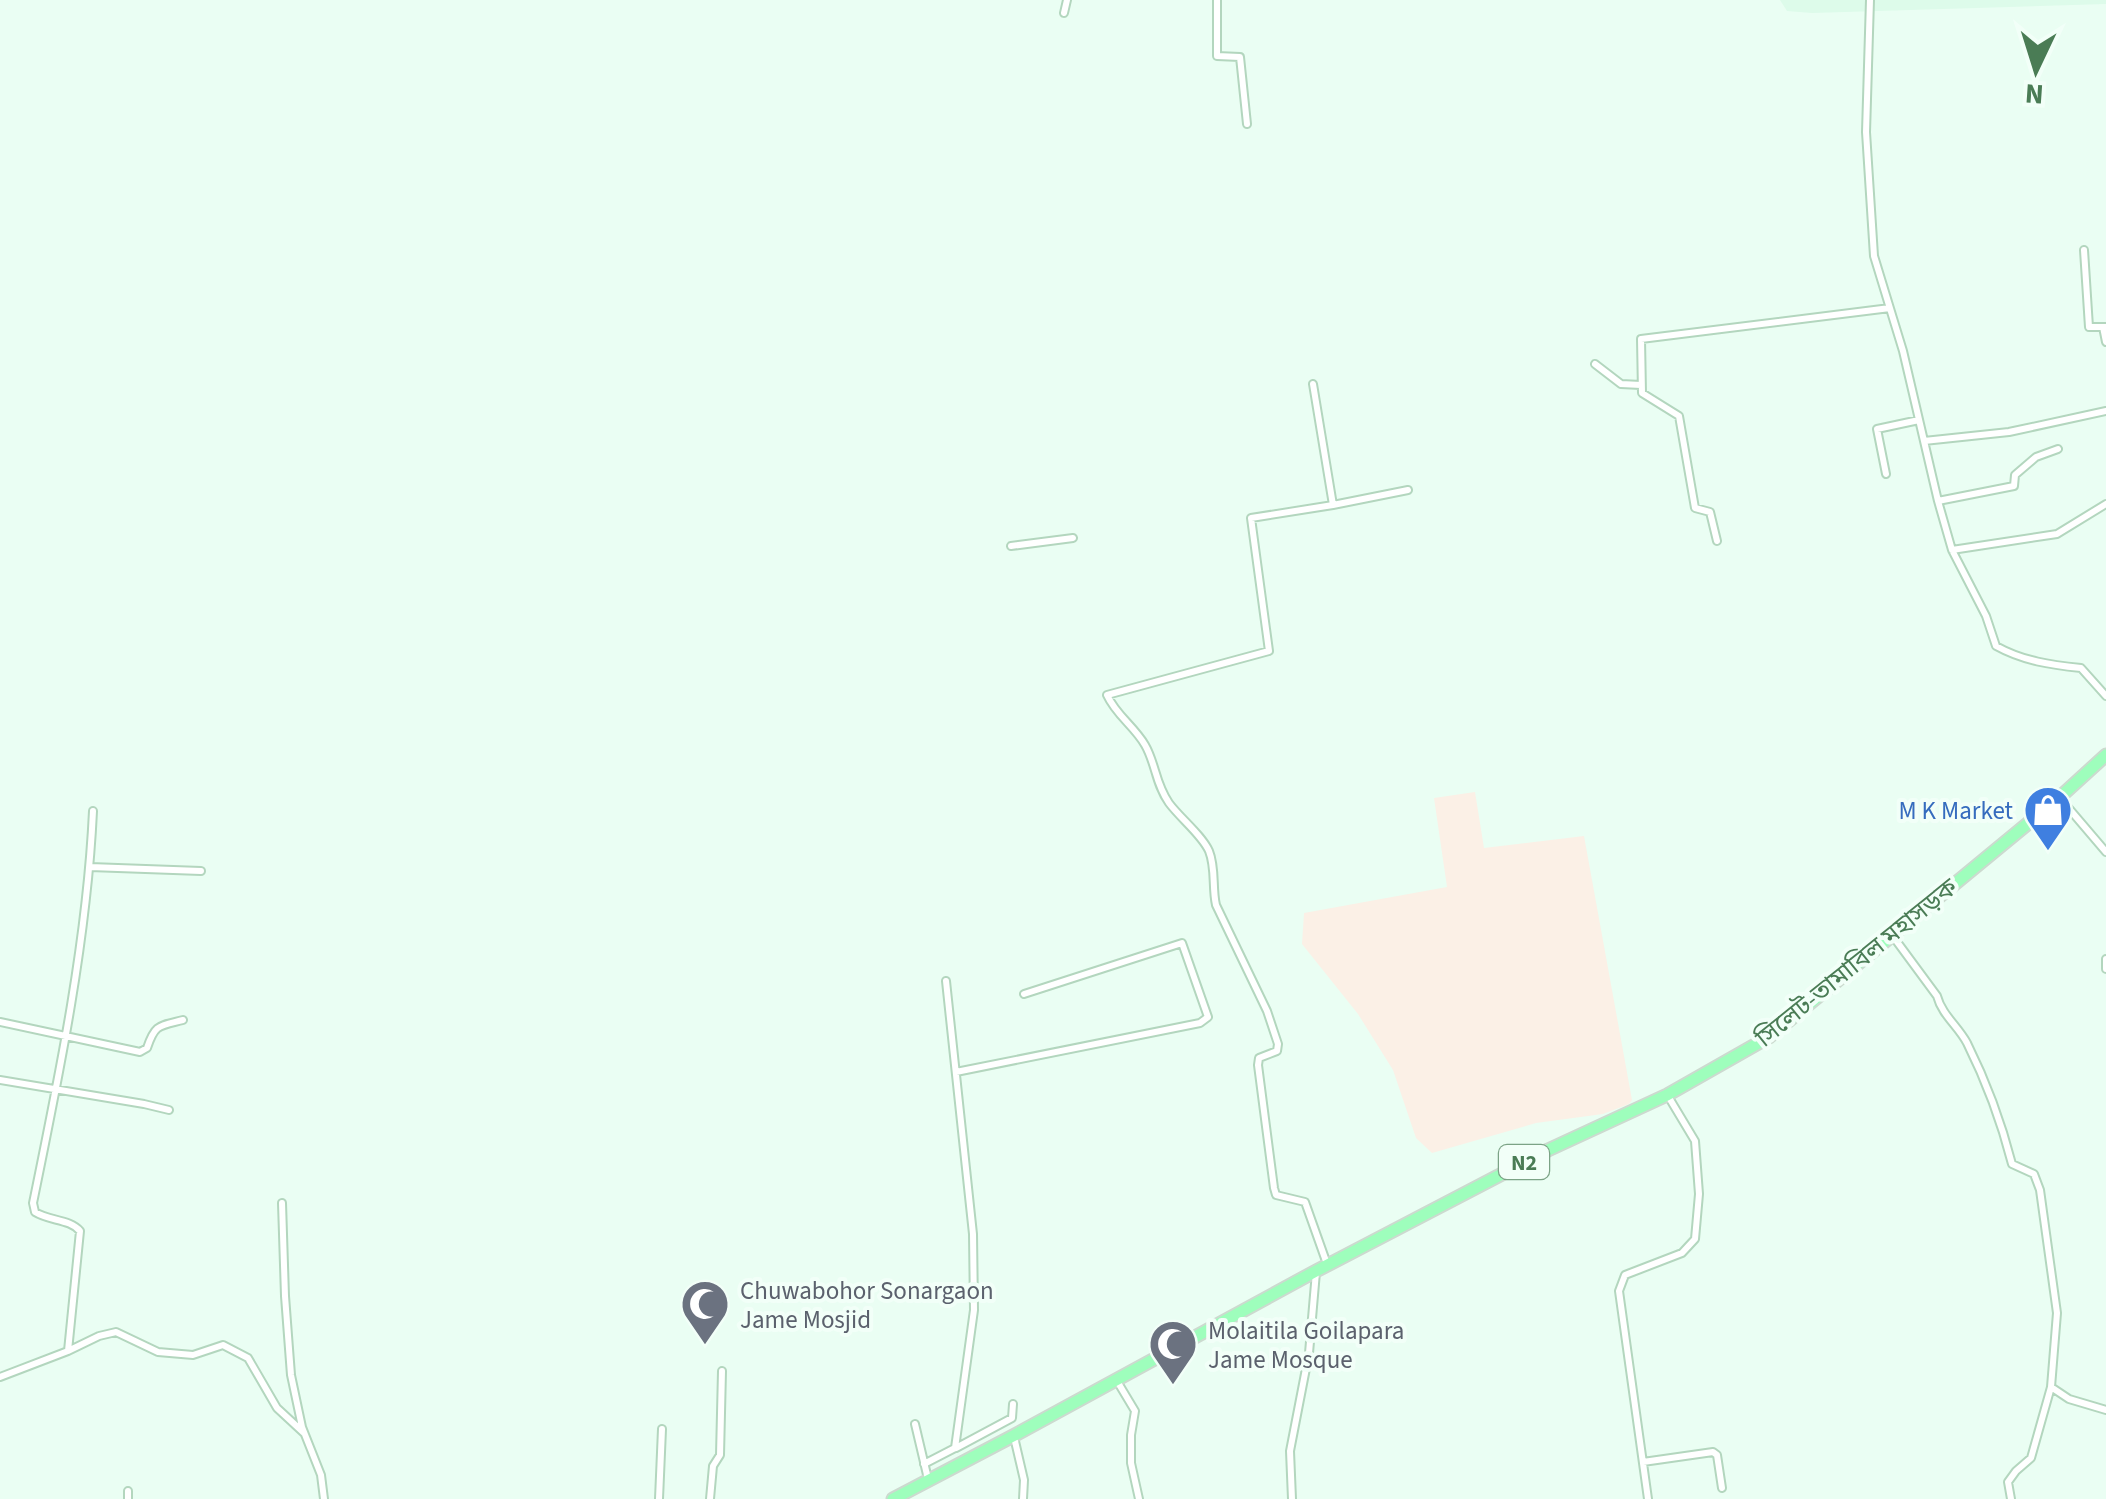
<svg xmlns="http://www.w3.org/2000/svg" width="2106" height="1499" font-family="'Source Sans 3','Noto Sans Bengali',sans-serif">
  <rect width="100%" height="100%" fill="#eafef3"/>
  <path fill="#ddfbea" d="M1780,0H2106V4L1812,13L1787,11Z"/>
  <path fill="#fbf0e6" d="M1475,792L1484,848L1584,836L1632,1100L1629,1104L1603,1114L1536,1123L1432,1153L1416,1138L1393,1070L1358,1014L1302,944L1304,913L1447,887L1434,798Z"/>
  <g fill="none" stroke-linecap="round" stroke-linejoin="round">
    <g stroke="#b3d6be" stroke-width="10">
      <path id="minor" d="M1217,0V56L1240,57L1247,124
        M1870,0L1866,132L1874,256L1903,351L1938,501L1952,550L1986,616L1996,646C2023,661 2051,665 2081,668L2106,696
        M1064,13L1067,0
        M2084,250L2089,327H2106
        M2103,327L2106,342
        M1595,364L1621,384L1641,385
        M1313,384L1333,505L1251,518L1269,651L1107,695C1116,715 1134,726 1145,745C1156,764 1155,783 1169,803C1180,818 1202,835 1209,851C1216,868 1212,888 1216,905L1267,1011L1278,1044L1277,1051L1259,1058L1258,1065L1274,1188L1276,1195L1305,1202L1327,1264
        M1924,441L2009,432L2106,411
        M1886,474L1877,429L1919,420
        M1938,501L2014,486L2015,475L2036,457L2058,449
        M1333,505L1408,490
        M1717,541L1710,512L1695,508L1679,416L1642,393L1641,339L1890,308
        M1011,546L1073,538
        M1952,550L2057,534L2106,504
        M2060,798L2106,852
        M90,867L201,871
        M1892,935L1937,996C1942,1015 1958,1026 1967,1043C1987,1083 2001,1121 2012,1164L2034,1174L2040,1190L2057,1313L2051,1387L2069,1399L2106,1410
        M2106,959V969
        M0,1022L140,1052L147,1048C155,1024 159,1026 183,1020
        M956,1072L1200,1023L1208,1017L1182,943L1024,994
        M0,1080L144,1104L169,1110
        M282,1203L285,1296L291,1375L302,1427L321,1475L324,1499
        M68,1351L80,1231C70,1219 49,1221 35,1212L33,1203C59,1076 87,941 93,811
        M0,1377L68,1351L99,1336L116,1332L158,1352L193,1355L223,1345L248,1358L277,1408L304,1433
        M1117,1381L1135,1411L1131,1435V1463L1139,1499
        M915,1424L928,1479
        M1014,1437L1024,1480L1023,1499
        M956,1448L1012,1418L1013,1404
        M1643,1462L1713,1452L1717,1455L1722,1488
        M924,1464L955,1448L974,1310L973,1234L946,981
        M128,1499V1491
        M659,1499L662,1429
        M710,1499L713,1466L720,1455L722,1371
        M1292,1499L1290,1451L1309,1353L1316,1272
        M1648,1499L1619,1291L1625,1275L1682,1253L1695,1239L1699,1194L1695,1141L1668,1096
        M2011,1499L2008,1482L2016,1471L2031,1458L2051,1387"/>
    </g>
    <g stroke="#ccdacf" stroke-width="15">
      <path id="trunk" d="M893,1499L1013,1436L1316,1271L1548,1150L1667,1095L1769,1037L2060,797L2106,755"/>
    </g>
    <use href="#minor" stroke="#fff" stroke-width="6"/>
    <use href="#trunk" stroke="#9efebc" stroke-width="11"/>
  </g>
  <defs>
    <g id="shop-pin" transform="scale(2.5)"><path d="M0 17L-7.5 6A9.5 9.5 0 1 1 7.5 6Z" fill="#3f7fe0" stroke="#f2fff8"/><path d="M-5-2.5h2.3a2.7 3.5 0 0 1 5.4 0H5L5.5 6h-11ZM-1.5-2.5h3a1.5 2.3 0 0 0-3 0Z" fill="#fff"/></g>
    <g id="mosque-pin" transform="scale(2.5)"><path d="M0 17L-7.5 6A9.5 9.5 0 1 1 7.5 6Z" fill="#6b7280" stroke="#f2fff8"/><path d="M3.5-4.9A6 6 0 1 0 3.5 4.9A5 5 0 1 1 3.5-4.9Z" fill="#fff"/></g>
  </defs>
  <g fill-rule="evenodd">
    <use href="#shop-pin" x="2048" y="810"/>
    <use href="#mosque-pin" x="705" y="1304"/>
    <use href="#mosque-pin" x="1173" y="1344"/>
  </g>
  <g text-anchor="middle" stroke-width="8" stroke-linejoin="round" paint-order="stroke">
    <rect fill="#f2fff8" stroke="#7ca386" stroke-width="2.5" x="1499" y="1145" width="50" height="34" rx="8"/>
    <g font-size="22" font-weight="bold" fill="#4a7c55">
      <text x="1524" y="1170">N2</text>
    </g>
    <g font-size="25" fill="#366cbe" stroke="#f2fff8" text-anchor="end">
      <text x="2013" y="819">M K Market</text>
    </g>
    <g font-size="25" fill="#4a7c55" stroke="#f2fff8">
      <text transform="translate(1856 962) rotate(-39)" y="9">সিলেট-তামাবিল মহাসড়ক</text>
    </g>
    <g font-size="25" fill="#5b616d" stroke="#f2fff8" text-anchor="start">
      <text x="740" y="1299">Chuwabohor Sonargaon<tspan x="740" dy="29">Jame Mosjid</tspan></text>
      <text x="1208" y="1339">Molaitila Goilapara<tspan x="1208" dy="29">Jame Mosque</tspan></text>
    </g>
  </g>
  <g transform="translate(2036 70) rotate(184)" stroke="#f2fff8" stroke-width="8" paint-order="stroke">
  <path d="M0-8L18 38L0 25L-18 38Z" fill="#4a7c55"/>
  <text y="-15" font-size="28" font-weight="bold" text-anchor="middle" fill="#4a7c55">N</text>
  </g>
</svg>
